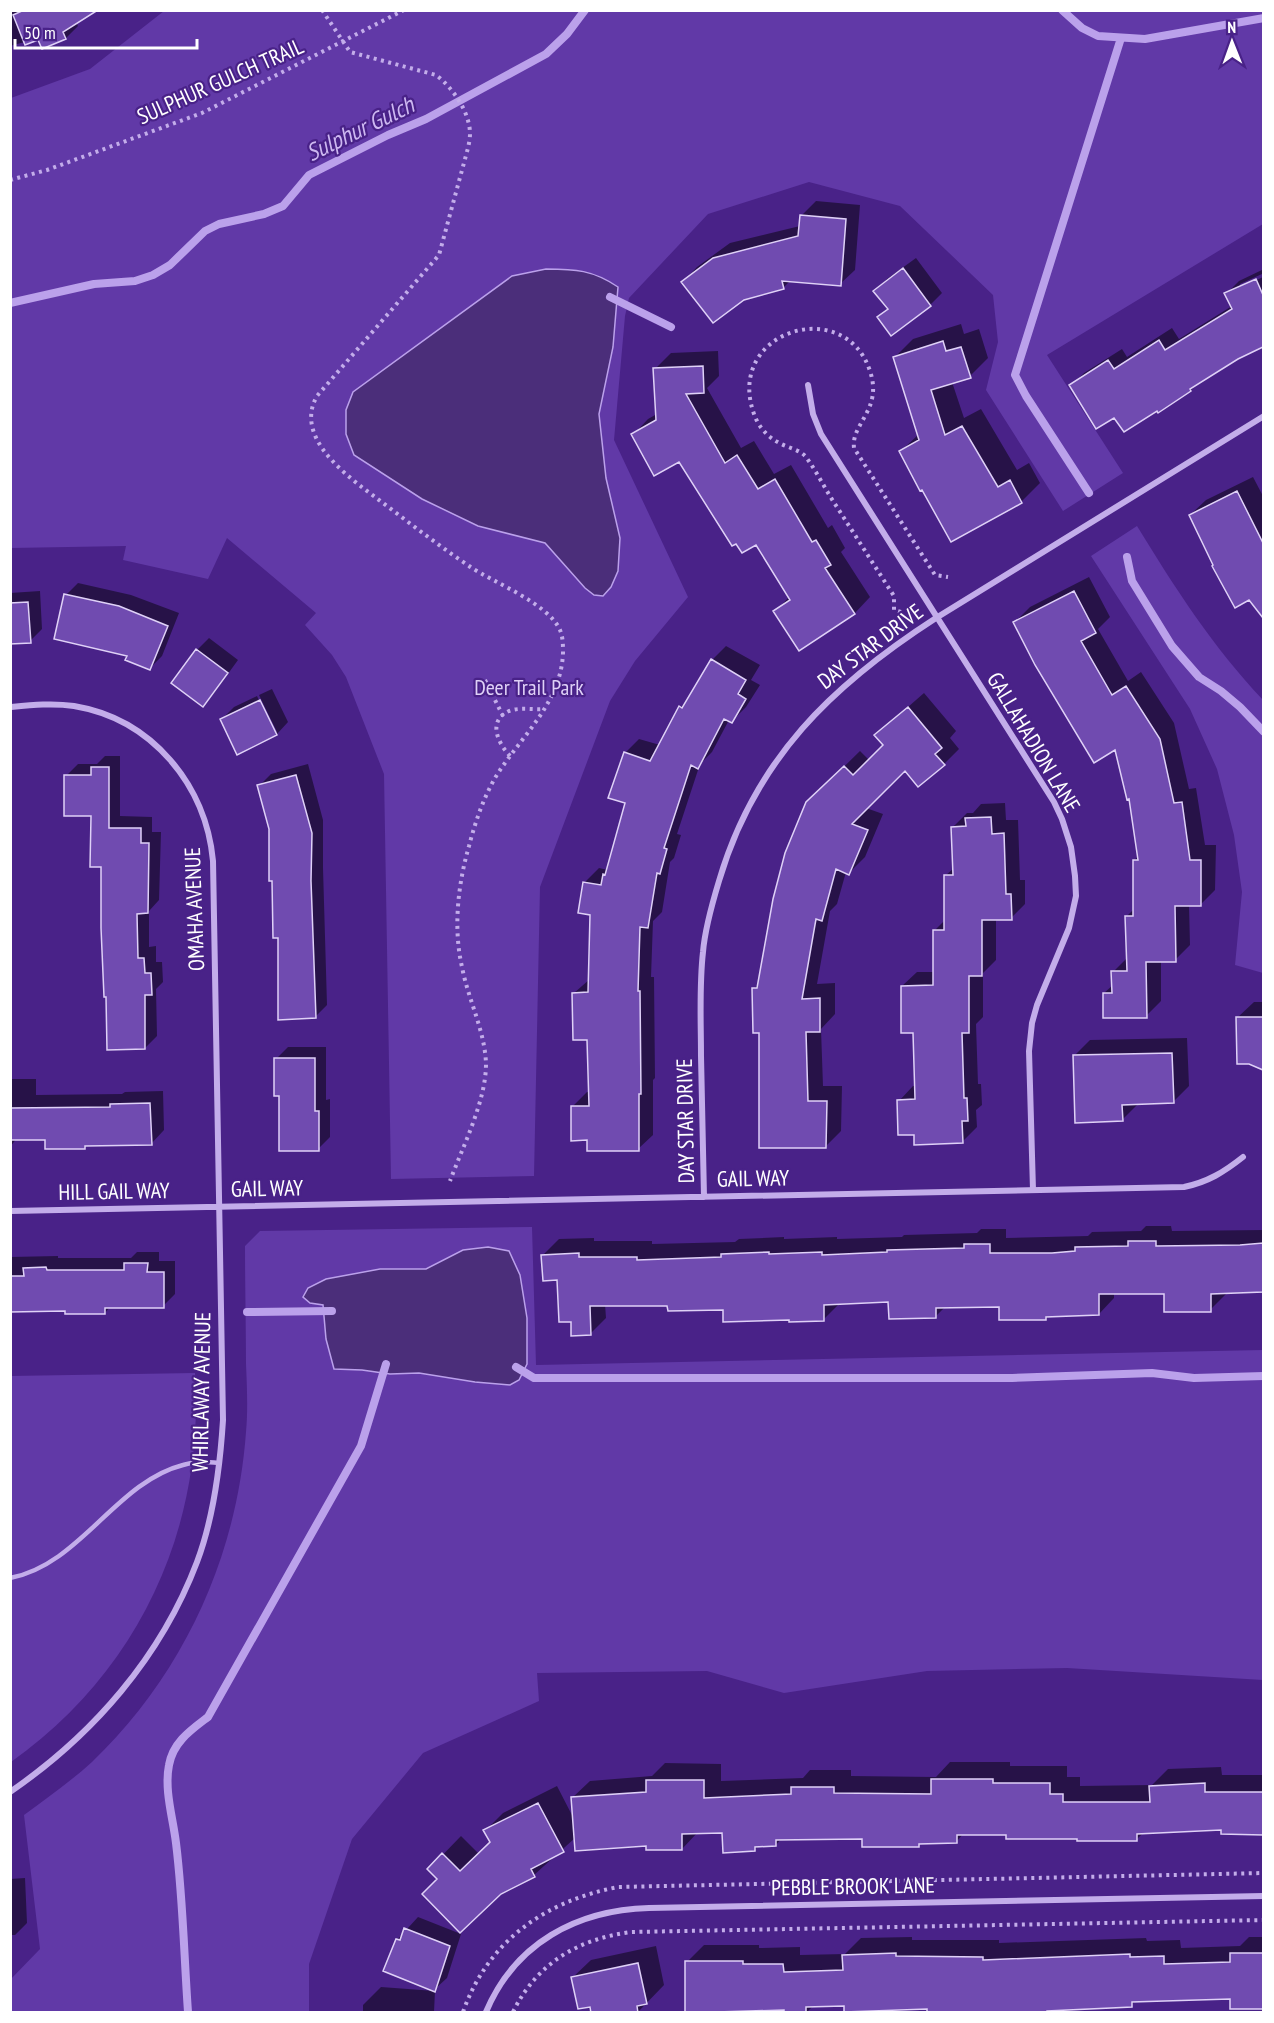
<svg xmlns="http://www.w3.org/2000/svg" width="1274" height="2023" font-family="'PT Sans Narrow',sans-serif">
  <rect width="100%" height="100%" fill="#492288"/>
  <path fill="#6139a7" d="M164,11H1263V224L1047,355L1123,473L1063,511L986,390L998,342L993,295L900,206L809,182L708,214L629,298L625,316L614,440L688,597L635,661L610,701L540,887L534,1176L391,1179L384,774L346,677L332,655L305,625L316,613L227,538L208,579L123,560L126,546L11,548V98L90,69Z
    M1137,526C1175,588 1213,647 1263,700V973L1235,965L1242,892L1234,835L1217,769L1190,709L1091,556Z
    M532,1227L536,1365L1263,1350V1680L1067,1668L927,1671L784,1693L707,1671L537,1673L539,1701L423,1753L352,1839L309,1964V2012H11L10,1980L40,1949L24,1815C47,1798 71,1781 92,1762C183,1675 237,1557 246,1432C248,1410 247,1387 246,1364C246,1325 245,1286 245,1246L260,1231Z
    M195,1373C205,1529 138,1672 11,1762L10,1376Z"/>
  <path fill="#4b2e7a" stroke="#bba1eb" stroke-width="1.5" d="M546,269C575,269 593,270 618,287L613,347L599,414L606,478L620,538L618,571L611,587L603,596L594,595L585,588L545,543L478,526L422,499L354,455L346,434V410L353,392L512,276Z
    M488,1247L509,1251L520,1275L527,1318V1364L519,1380L510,1385L475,1382L419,1373L390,1374L362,1370L334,1369L326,1339L323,1305L310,1303L303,1297L308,1288L326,1279L380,1269H426L463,1250Z"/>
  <path fill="#0007" fill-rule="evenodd" d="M10,10H95L76,22L78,26L66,38L43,47L39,38L10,46Z
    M816,201L860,205L855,270L840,284L791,280L783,288L683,282L697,267L730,243L800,226L801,216Z
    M916,258L942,293L930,305L891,334L879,318L888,308L875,291L887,279Z
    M1264,269V346L1237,358L1200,381L1191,390L1159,411L1115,415L1071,386L1084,373L1122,349L1127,357L1172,328L1179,339L1232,306L1226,294L1239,281ZM1262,274L1263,277L1240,288V284Z
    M961,324L964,334L979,329L988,358L970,376L952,382L964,418L981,409L1017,470L1029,463L1040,483L1021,502L952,540L901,451L919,434L895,357L913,339Z
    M718,351L719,376L707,388L741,448L754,441L774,474L791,465L828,528L832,525L845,548L841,552L870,597L855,613L799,649L775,612L789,597L757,543L680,460L633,435L648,419L657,414L655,369L671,353Z
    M1253,477L1264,498V616L1190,515L1206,500Z
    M1089,577L1110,617L1098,629L1128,681L1141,672L1174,723L1189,789L1196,788L1205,845H1216L1215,890L1200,905H1189L1190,945L1175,960H1161V1001L1146,1016L1104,993L1113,985V972L1128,957L1126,917L1134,909V860L1139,856L1130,798L1116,747L1015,622L1030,607Z
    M78,583L131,595L179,613L162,656L150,668L129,655L66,595Z
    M40,591L42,629L30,641L10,642V593Z
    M209,638L238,660L214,693L203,705L197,650Z
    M726,646L760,665L751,680L760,685L746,707L732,721L729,720L712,752L700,764L677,834L681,835L674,858L670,862L662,912L653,921L651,977H654L655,1078L653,1080V1135L638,1149L588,1139L572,1107L587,1092H590L589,1038L574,993L590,979L592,913L584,883L599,868L608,870L627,802L625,753L639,739L660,745L681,707L689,699L712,660Z
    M272,689L288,722L277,734L222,719L234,707L257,696L274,732H277L259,695Z
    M924,693L956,731L950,738L959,749L944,764L905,769L866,808L883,814L865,857L849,873L846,872L837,904L830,911L817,984L835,983V1014L821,1029L823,1086H842L841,1131L826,1146L760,1031L754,989L759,983L807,803L860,751L869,760L885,745L876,735Z
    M105,756H120V816L152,817V832H161L159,900L149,911V947L156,946V962H162L163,982L156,989L157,1036L145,1048L92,814L66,776L78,764H97Z
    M308,764L323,820V868L327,1005L315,1017L280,936L271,828L259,786L271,774Z
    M1005,803L1006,820H1018L1020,880H1025V904L1011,918H996V960L983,973V1017L976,1024L978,1084H981L982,1105L976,1110L977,1127L962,1142L915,1133L899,1101L913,1086H916L914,1032L902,986L917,972H934V931L945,920V876L955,867L953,827L967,813H973L981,804Z
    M1254,1002H1264V1069L1249,1063L1238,1017Z
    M1187,1038L1189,1086L1174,1101L1138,1104L1122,1120L1074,1056L1090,1040Z
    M288,1047H326V1100L330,1099V1137L318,1149L280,1095L276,1059Z
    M10,1079H36V1095L122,1094L125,1092L163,1091L164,1130L151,1144L87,1145L84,1148L47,1138H17L10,1147Z
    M1146,1226H1171L1172,1231L1264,1230V1290L1226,1292V1294L1210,1310L1166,1292L1114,1293V1298L1099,1314L1049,1316L1046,1319L1000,1305L946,1306L936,1316L890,1301L840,1303L824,1319L791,1318L724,1308L669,1304H605L606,1318L590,1334L572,1320L558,1278L543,1255L559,1239L594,1238V1241H652V1244L735,1242L739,1239L784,1237V1239L837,1237V1239L902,1237L904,1235L977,1233L981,1229H1006V1238L1088,1236L1092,1232L1141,1231Z
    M137,1252H159V1261H175V1294L163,1306L110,1307L105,1313L67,1309L10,1311V1257L58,1256V1258H131Z
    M950,1762H1010V1766H1067V1777H1080V1786L1152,1785L1168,1769L1221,1767L1222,1775H1264V1833H1223V1828L1143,1833L1136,1840L1007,1833H964L956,1842H922L919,1845L864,1838H782L776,1845L759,1846L754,1850L723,1832H698L682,1849L575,1838L534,1875L500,1892L439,1879L429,1869L461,1836L479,1854L491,1842L485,1831L503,1813L557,1786L574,1819L572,1798L590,1781L652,1776L665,1763L721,1764V1781L803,1778L810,1770H851V1776L936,1777Z
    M25,1878L27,1923L15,1935H10V1879Z
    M418,1917L461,1934L447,1978L435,1989L397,1940Z
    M912,1937V1940H999V1943L1146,1938L1147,1941L1180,1940L1181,1948L1240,1946L1249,1937H1264V2008L1232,2007V1998L1136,2001L1131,2005L1050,2009L1047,2012L846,2005H814L807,2012H786V2009L735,2010L733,2012H687V1962L704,1945H759V1948L800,1947V1955L845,1954L861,1938Z
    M656,1946L664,1985L638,2012L591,2005L572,1978L591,1960Z
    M381,1987L435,1991L434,2012H363V2005Z"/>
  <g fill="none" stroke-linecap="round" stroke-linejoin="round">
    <path stroke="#bba1eb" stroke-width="8" d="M1062,10L1082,28L1098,36L1145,39L1264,18
      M610,297L671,327
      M10,303L94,284L135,281L153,275L170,265L205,231L219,224L264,214L283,206L309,175L388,135L426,119L546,54L567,34L585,10
      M1089,493L1026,396L1015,375L1121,38
      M1127,557L1132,581L1172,646L1199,677L1221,691L1240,707L1264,732
      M247,1312L332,1311
      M516,1367L534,1378H1012L1152,1373L1194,1378L1264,1376
      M188,2012C184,1956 183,1899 176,1843C173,1818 164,1790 169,1765C173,1742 191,1730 208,1717L361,1446L386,1364"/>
  </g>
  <path fill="#704bb0" stroke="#dfd1f7" stroke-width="1.5" d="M24,10H98L63,32L66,39L42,49L38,40L25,45L13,15Z
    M800,215L846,219L841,286L782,281L784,289L744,300L713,323L681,282L713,258L798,236Z
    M903,268L931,306L891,336L877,317L888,309L873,291Z
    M1256,279L1263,295V347L1238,359L1190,389L1191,391L1158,413L1157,411L1124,432L1114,418L1096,429L1069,385L1108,360L1114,369L1159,340L1165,350L1232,309L1224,293Z
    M943,341L946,351L961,347L971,378L931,390L945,435L962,426L998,487L1010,480L1022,503L951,542L922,490L920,491L899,451L919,440L893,357Z
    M703,366L704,393L686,394L725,463L737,455L758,489L775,479L812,542L816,540L831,565L825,568L855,614L799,651L773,611L790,600L756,545L742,553L736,544L732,546L679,462L654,476L631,434L656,420L653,368Z
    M1237,491L1263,543V618L1249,600L1235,608L1212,566L1213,565L1189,515Z
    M1074,591L1096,633L1081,641L1112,695L1126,686L1160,739L1174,803L1182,802L1190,860H1201V906H1175L1176,962H1146L1147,1018H1103V993H1112L1111,971H1127L1125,916H1133V860H1138L1129,799L1127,800L1115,750L1094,763L1035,665L1013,622Z
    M64,594L119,606L168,626L150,670L125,660L127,656L54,639Z
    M28,602L31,643L10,644V603Z
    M196,649L228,673L203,707L171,683Z
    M711,659L746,680L738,694L746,699L732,723L724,719L698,769L691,765L664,848L667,849L660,874L657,873L648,928L640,927L638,991H640L641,1094H639V1151H587V1140L571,1141V1106H589L587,1040H573L572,993L588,992L590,915L578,913L583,882L601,885L603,874L605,875L625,803L608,798L624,752L650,761L679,706L682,708Z
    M260,700L277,735L237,755L220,719Z
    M908,707L942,748L935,754L945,765L918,787L905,771L852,824L868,830L849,875L836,869L822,921L816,919L802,999L820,998V1032H806L808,1101H827L826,1148H759V1033H753L752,988H757L773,899L785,853L806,802L844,766L853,775L883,745L874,735Z
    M91,767H109V828H141V843H149L148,913L137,914L138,958H144L145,973H151L152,995H145V1049L107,1050L106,997H104L101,928V867H90L91,816H64V775H91Z
    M296,775L312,833L311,881L316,1018L278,1020V938H273L272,881H269V829L257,785Z
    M991,817L992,834L1004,833L1006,894H1011L1012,920H982V976H969V1033H962L964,1098H967L968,1121H962L963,1143L914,1145V1135H898L897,1100L915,1099L913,1033H901V986L933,985V930H944V875H953L951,827L966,826L965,818Z
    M1236,1017H1263V1070L1249,1064H1237Z
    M1172,1053L1174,1103L1122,1105L1123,1121L1075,1123L1073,1055Z
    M274,1058H315V1111H319V1151H279V1096H274Z
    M150,1103L152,1145L85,1146V1149H45V1140H10V1108L110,1107V1104Z
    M1128,1241H1156V1246L1240,1245L1263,1243V1292L1211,1294V1312H1164V1294H1099V1315L1046,1317V1320H999V1307L936,1308V1318L889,1319L888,1302L824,1305V1321L789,1322V1320L723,1322V1310L668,1311L667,1306H590L591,1335L571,1336V1322H559L557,1280L543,1281L541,1255L579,1253V1257H637V1260L721,1257V1254L769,1252V1254L822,1252V1255L887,1252V1250L964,1248V1244H990V1253H1052L1075,1251V1247L1128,1246Z
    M124,1263H148L147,1272H164V1308H105V1314H65V1311L10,1312V1276H24L23,1268L46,1267L47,1270H124Z
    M931,1779H993V1783H1050V1794H1063V1802H1150L1149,1786L1205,1783V1792H1263V1835L1221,1834V1830L1137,1834V1841H1077V1839H1006V1835H957V1843L919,1844V1847H862V1839L776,1840V1846L755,1847V1851L723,1853L722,1833L682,1834V1850H646V1846L575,1851L571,1797L646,1792V1780H704V1798L791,1794V1787H834V1793L931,1794Z
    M538,1803L564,1852L531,1869L535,1877L501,1894L460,1933L422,1894L437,1879L427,1869L442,1853L460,1871L490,1842L483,1830Z
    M404,1928L450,1946L435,1992L383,1971L396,1939L400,1940Z
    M896,1953V1956L983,1957V1960L1130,1954V1957L1164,1956V1964L1230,1962V1953H1263V2009H1230V1999L1132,2002V2007L1047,2011V2013L927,2012V2009L844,2012V2006L806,2007V2013H784V2010L685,2013V1961H743V1964H783L784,1972L843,1970L842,1955Z
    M638,1963L647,2004L637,2006L638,2013H591L590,2007L578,2009L571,1977Z"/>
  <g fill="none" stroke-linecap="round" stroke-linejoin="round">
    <path stroke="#c3adea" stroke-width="4" stroke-dasharray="3 4.5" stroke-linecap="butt" d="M322,10L350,52L436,75C452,87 470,112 470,134C470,138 469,144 468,148L439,255L317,396C296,433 336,467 363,488C398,514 432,541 469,566C494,583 548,603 560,630C563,637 563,645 563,653C561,704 520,737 495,778C483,799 475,823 469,846C458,884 453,928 462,967C468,999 485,1031 486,1064C486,1101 463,1146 450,1181
      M10,180L47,170L202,113L404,10
      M901,612L894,610V596C874,565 855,535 835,504C825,489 817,472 806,457C801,451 793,449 786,446C770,440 758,428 753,411C727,330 845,295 870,371C883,410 851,423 854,448L935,575L948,577
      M485,680L503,716
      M510,756C498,743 487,721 509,711C520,707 533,710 544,709
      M463,2012C488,1941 545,1901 618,1887L1264,1873
      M513,2012C537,1963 578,1939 631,1932L1264,1920"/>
    <path stroke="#c3adea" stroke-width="4.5" d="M10,1578C80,1565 116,1482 183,1465C195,1461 207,1462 219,1463"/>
    <path stroke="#c3adea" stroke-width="6" d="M808,385L813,414L821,434L1054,802L1062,819L1071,847L1075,876L1076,896L1069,928L1037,1005L1032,1023L1029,1051L1033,1190
      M10,707C32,705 53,703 74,706C152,719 206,785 213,861L223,1420C220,1468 214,1517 197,1562C161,1657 93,1735 10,1792
      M704,1197C703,1150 702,1103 701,1056C701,1022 699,987 703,952C705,928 712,904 719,881C755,759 832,685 936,618L1264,416
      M10,1211L1184,1187C1208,1182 1224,1172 1243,1157
      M486,2012C515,1943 577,1910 649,1908L1264,1896"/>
  </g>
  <g text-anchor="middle" stroke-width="4.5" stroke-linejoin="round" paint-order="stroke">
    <g font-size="22" fill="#fff" stroke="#492288">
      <text transform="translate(220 81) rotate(-24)" y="8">SULPHUR GULCH TRAIL</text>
      <text transform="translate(870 646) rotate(-37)" y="8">DAY STAR DRIVE</text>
      <text transform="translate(1034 742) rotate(59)" y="8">GALLAHADION LANE</text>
      <text transform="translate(194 909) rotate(-92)" y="8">OMAHA AVENUE</text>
      <text transform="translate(685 1121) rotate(-91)" y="8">DAY STAR DRIVE</text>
      <text transform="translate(753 1178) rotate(-1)" y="8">GAIL WAY</text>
      <text transform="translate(267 1188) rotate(-1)" y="8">GAIL WAY</text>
      <text transform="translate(114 1191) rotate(-1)" y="8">HILL GAIL WAY</text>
      <text transform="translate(201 1392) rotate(-89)" y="8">WHIRLAWAY AVENUE</text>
      <text transform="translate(853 1886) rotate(-1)" y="8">PEBBLE BROOK LANE</text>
    </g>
    <g font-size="22" fill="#dfd1f7" stroke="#492288">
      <text x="529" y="695">Deer Trail Park</text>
    </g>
    <g font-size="24" font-style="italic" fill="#cdb8f1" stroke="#492288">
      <text transform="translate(360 129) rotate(-26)" y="8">Sulphur Gulch</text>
    </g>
  </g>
  <rect width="1274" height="2023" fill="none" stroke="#ffffff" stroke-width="24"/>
  <g transform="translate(1232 42) rotate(359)" stroke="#492288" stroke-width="4.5" paint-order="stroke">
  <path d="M0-4.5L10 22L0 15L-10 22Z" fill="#ffffff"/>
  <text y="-9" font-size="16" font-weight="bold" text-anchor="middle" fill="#ffffff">N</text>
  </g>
  <path d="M15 39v9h182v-9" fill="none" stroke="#ffffff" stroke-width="3"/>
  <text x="24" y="39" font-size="18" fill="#ffffff" stroke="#492288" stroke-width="4.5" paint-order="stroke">50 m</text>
</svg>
